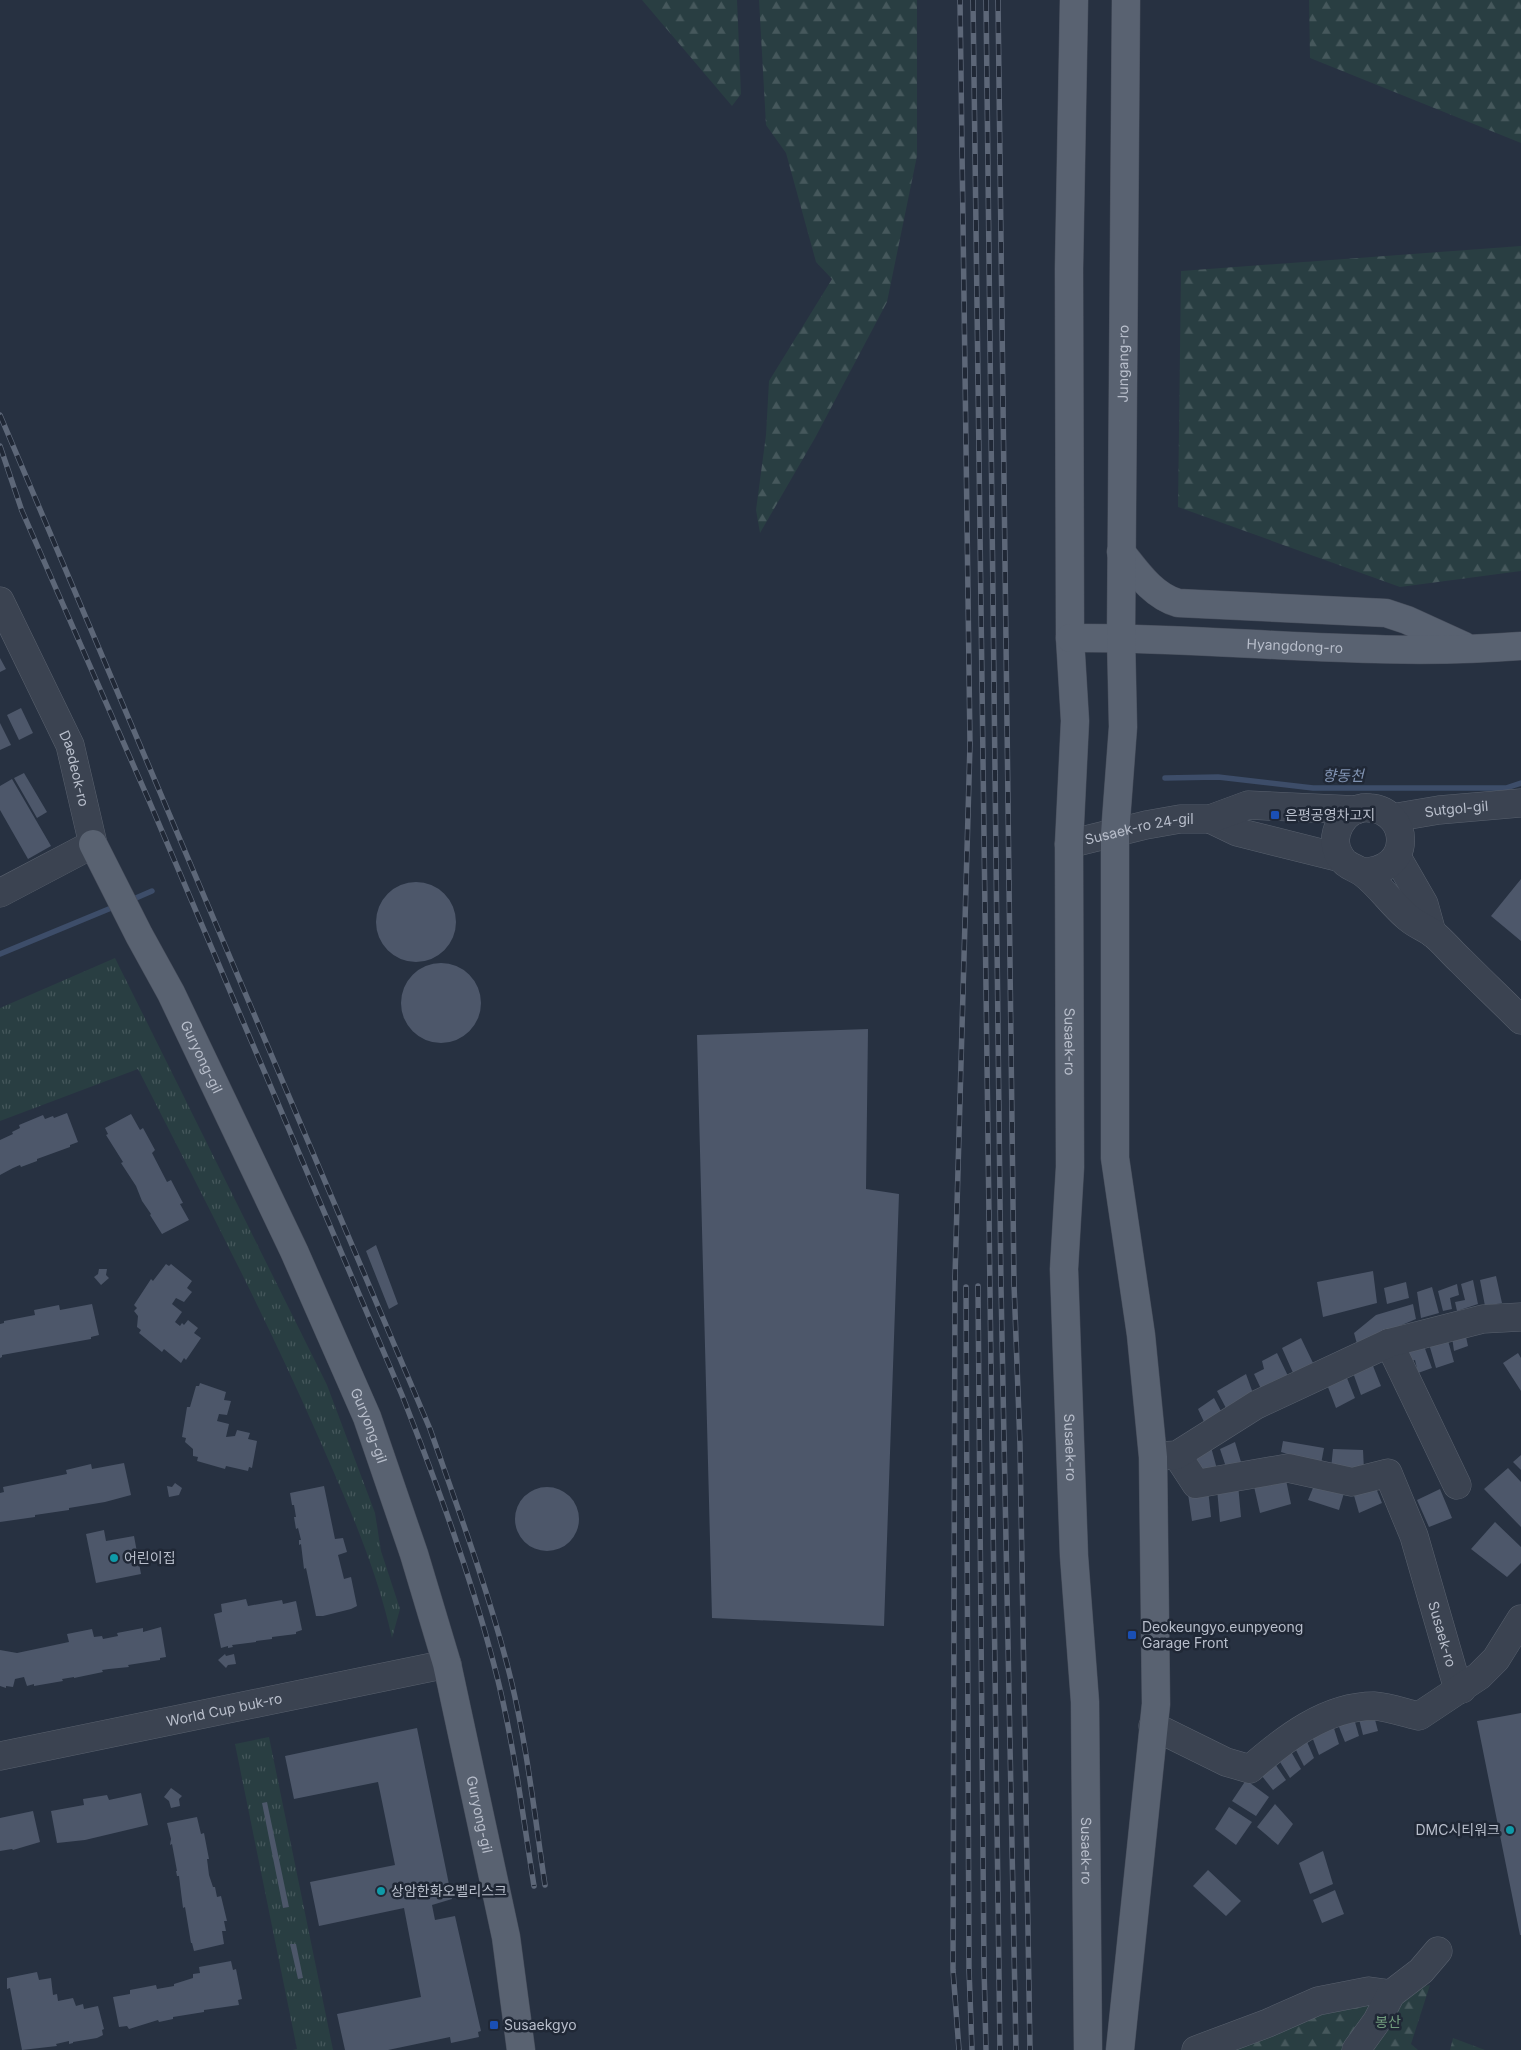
<svg xmlns="http://www.w3.org/2000/svg" width="1521" height="2050" font-family="Inter,'Noto Sans KR',sans-serif">
  <defs>
    <pattern id="grass-tufts" width="24" height="20" patternUnits="userSpaceOnUse" patternTransform="scale(1.25)"><rect width="24" height="20" fill="#293e42"/><path d="M3 7l-1-3M5 7V3M7 7l1-3M15 17l-1-3M17 17v-4M19 17l1-3" fill="none" stroke="#46585c"/></pattern>
    <pattern id="forest-firs" width="22" height="20" patternUnits="userSpaceOnUse" patternTransform="scale(1.25)"><rect width="22" height="20" fill="#293e42"/><path d="M5 1l3.5 6h-7zM16 11l3.5 6h-7z" fill="#46585c"/></pattern>
  </defs>
  <rect width="100%" height="100%" fill="#273141"/>
  <path fill="url(#grass-tufts)" d="M115,958L327,1385L375,1513L381,1551L400,1609L392,1638C376,1567 350,1509 321,1443C266,1316 201,1193 138,1069L0,1121V1008Z
    M269,1737L333,2050H293L297,2049L235,1744Z"/>
  <path fill="url(#forest-firs)" d="M642,0H737L741,94L732,106Z
    M759,0H917V156L887,302L815,438L760,533L756,510L766,435L769,381L832,279L816,262L786,153L766,125Z
    M1309,0H1521V143L1310,58Z
    M1521,246V571L1400,587L1178,507L1181,271Z
    M1430,1985L1411,2044L1418,2050H1230L1328,2005Z
    M1453,2038L1485,2050H1450Z"/>
  <g fill="none" stroke-linecap="round" stroke-linejoin="round">
    <path stroke="#3d4d69" stroke-width="5.5" d="M1165,778L1218,777L1313,788H1506L1521,783
      M129,901L152,891
      M0,954L116,906"/>
  </g>
  <path fill="#4d576a" d="M0,658L6,669L0,672Z
    M21,708L33,733L19,740L7,715Z
    M0,723L11,745L0,750Z
    M24,773L47,812L37,818L14,778Z
    M12,779L51,846L28,859L0,810V786Z
    M1521,879V941L1491,916Z
    M376 922a40 40 0 1 1 80 0a40 40 0 1 1-80 0Z
    M401 1003a40 40 0 1 1 80 0a40 40 0 1 1-80 0Z
    M868,1029L866,1189L899,1194L884,1626L712,1618L697,1035Z
    M67,1113L78,1142L70,1145V1147L37,1159V1161L21,1167L20,1165L13,1168L0,1175V1140L13,1134L12,1132L20,1128L19,1125L43,1115L45,1119L53,1116L54,1118Z
    M131,1114L140,1130L143,1128L155,1150L152,1153L167,1182L171,1180L183,1203L180,1204L189,1220L162,1234L150,1215L151,1214L142,1201L136,1186L121,1163L123,1162L106,1135L108,1134L105,1128Z
    M376,1245L398,1304L389,1309L366,1251Z
    M166,1264L169,1266L171,1264L192,1281L187,1288L192,1292L184,1302L176,1298L172,1304L182,1312L175,1322L180,1326L182,1323L184,1325L188,1320L198,1328L194,1333L201,1338L186,1360L184,1358L181,1363L164,1349L162,1352L139,1333L141,1330L137,1327L138,1316L134,1311L137,1308L134,1305L151,1279L153,1281Z
    M99,1269H107L106,1275L109,1278L101,1285L94,1277L98,1274Z
    M1373,1271L1377,1303L1323,1317L1317,1282Z
    M1496,1276L1502,1303L1485,1306L1480,1280Z
    M1473,1280L1478,1304L1457,1311L1455,1302L1465,1300L1461,1284Z
    M1406,1282L1409,1298L1387,1304L1384,1288Z
    M1457,1284L1459,1295L1450,1298L1452,1309L1443,1311L1438,1291Z
    M1432,1287L1439,1313L1421,1318L1417,1292Z
    M92,1304L99,1335L91,1337V1339L2,1355V1357L0,1358V1324L4,1323V1321L35,1315L34,1310L59,1305L60,1310Z
    M1413,1304L1416,1319L1357,1344L1354,1333L1376,1315Z
    M1465,1332L1468,1346L1454,1351L1452,1337Z
    M1447,1337L1454,1362L1436,1368L1429,1344Z
    M1301,1338L1314,1365L1294,1375L1282,1348Z
    M1423,1343L1432,1368L1418,1373L1415,1360L1404,1363L1400,1351Z
    M1277,1353L1289,1378L1262,1391L1254,1374L1264,1369L1262,1361Z
    M1518,1353L1521,1358V1391L1503,1363Z
    M1371,1361L1381,1386L1361,1395L1352,1370Z
    M1345,1373L1355,1398L1336,1408L1326,1382Z
    M1246,1374L1254,1396L1227,1410L1217,1391Z
    M200,1383L226,1392L224,1400L231,1401L227,1415L219,1414L217,1421L229,1424L226,1437L235,1436L237,1430L250,1433L248,1439L257,1441L252,1468L249,1467L248,1471L226,1466L225,1469L197,1461L198,1457L193,1456V1449L185,1442L186,1438L182,1437L187,1407H190L196,1386H199Z
    M1214,1398L1222,1413L1205,1424L1198,1409Z
    M1283,1441L1324,1448L1321,1464L1281,1452Z
    M1235,1442L1241,1462L1226,1467L1220,1449Z
    M1211,1447L1217,1469L1199,1474L1191,1458Z
    M1333,1449L1363,1450L1364,1470L1331,1469Z
    M1521,1455V1470L1513,1462Z
    M124,1463L131,1495L105,1502L69,1508V1510L35,1515V1517L0,1522V1493L4,1492L3,1487L67,1474L66,1470L91,1464L92,1469Z
    M1508,1468L1521,1482V1527L1484,1489Z
    M1285,1475L1291,1504L1260,1513L1253,1482Z
    M175,1483L182,1488L179,1495L169,1497L167,1486L172,1487Z
    M1315,1483L1344,1493L1339,1510L1308,1500Z
    M1374,1483L1382,1503L1359,1513L1353,1492Z
    M1238,1484L1241,1517L1220,1522L1217,1489Z
    M324,1486L335,1539L343,1538L347,1552L338,1555L344,1579L351,1577L357,1606L351,1609L323,1616H316L306,1568L304,1569L301,1544L299,1545V1540H301L298,1528L296,1529L294,1517H296L294,1505H292L290,1493Z
    M515 1519a32 32 0 1 1 64 0a32 32 0 1 1-64 0Z
    M1208,1489L1211,1517L1192,1521L1188,1494Z
    M1440,1489L1452,1518L1429,1527L1417,1500Z
    M1495,1522L1521,1547V1563L1507,1577L1471,1549Z
    M104,1530L106,1541L134,1536L141,1574L96,1583L86,1534Z
    M246,1599L248,1606L282,1600L283,1604L296,1601L302,1630L296,1632V1634L272,1637V1639L256,1641V1642L232,1645L233,1647L228,1648V1646L221,1648L214,1614L222,1612L221,1604Z
    M161,1627L166,1657L160,1658V1660L128,1665L129,1667L109,1669L102,1670L103,1672L74,1678V1677L62,1679L63,1681L34,1686V1684L27,1686L24,1677L15,1679L13,1687L6,1686V1688L0,1686V1650L17,1653L69,1642L67,1634L92,1629L94,1637L102,1636L103,1639L118,1636L117,1633L143,1628V1632Z
    M225,1654L226,1656L234,1654L236,1664L228,1665L226,1668L218,1660Z
    M1373,1712L1378,1731L1363,1735L1358,1715Z
    M1521,1713V1935H1520L1477,1721Z
    M1353,1715L1359,1736L1345,1742L1337,1722Z
    M1332,1722L1339,1744L1319,1755L1311,1734Z
    M417,1728L452,1899L432,1905L435,1920L455,1916L481,2031L478,2032L479,2037L451,2043L450,2037L388,2050H345L337,2014L421,1997L404,1908L319,1926L310,1882L395,1865L378,1782L294,1799L285,1756Z
    M1305,1737L1314,1758L1304,1766L1293,1744Z
    M1289,1748L1301,1769L1290,1778L1277,1757Z
    M1271,1758L1286,1780L1273,1790L1258,1771Z
    M1246,1780L1269,1797L1256,1816L1232,1801Z
    M171,1788L182,1796L179,1799L180,1806L171,1808L169,1801L164,1797Z
    M141,1793L148,1825L85,1840L57,1843L51,1811L84,1805L83,1799L107,1795L109,1800Z
    M267,1802L289,1907L283,1908L262,1803Z
    M1275,1804L1293,1824L1278,1845L1257,1827Z
    M1229,1807L1252,1822L1236,1845L1215,1829Z
    M33,1811L40,1842L13,1850L12,1849L0,1851V1818Z
    M197,1817L201,1834L204,1833L209,1859H207L209,1875L213,1887H215L217,1897L221,1896L227,1921H224L226,1931H222L224,1944L194,1951L192,1943H191L185,1907L183,1908L179,1876H177L176,1871H177L172,1844L170,1845L171,1839L167,1823Z
    M1323,1851L1333,1884L1310,1894L1299,1863Z
    M1208,1870L1241,1901L1226,1916L1193,1886Z
    M1335,1890L1344,1914L1322,1923L1313,1900Z
    M290,1944H296L303,1978L298,1979Z
    M231,1961L233,1970L236,1969L242,1999L238,2000L239,2005L204,2010V2012L173,2017V2019L159,2022L158,2020L129,2029L127,2026L119,2027L113,1997L130,1994V1990L156,1985L157,1989L174,1986V1984L193,1978V1974L200,1973L199,1967Z
    M37,1972L39,1980L51,1978L53,1995L57,1994L58,2001L73,1998L76,2006L83,2004L84,2009L98,2006L104,2029L102,2030L103,2035L97,2038L73,2042V2043L69,2044V2041L56,2044L57,2046L22,2050L10,1988L7,1989V1978Z"/>
  <g fill="none" stroke-linecap="round" stroke-linejoin="round">
    <g stroke="#59616e" stroke-width="29">
      <g id="minor">
        <path id="s1" d="M0,601L70,745L93,844L0,893"/>
        <path id="s2" d="M1392,818L1439,810L1521,803"/>
        <path d="M1210,819L1237,832L1341,858"/>
        <path id="s3" d="M1069,844L1146,825L1180,819H1210L1248,805L1356,810"/>
        <path d="M1397,857L1424,904L1432,933"/>
        <path d="M1362,872C1414,872 1410,811 1370,808C1344,805 1326,837 1341,858C1347,867 1355,867 1363,873C1379,885 1391,903 1406,916C1413,923 1423,927 1431,932C1442,940 1451,952 1461,961C1481,981 1501,1000 1521,1020"/>
        <path d="M1389,1343L1457,1485"/>
        <path id="s4" d="M1177,1455L1196,1484L1288,1468L1352,1482L1388,1473L1414,1536L1456,1682L1462,1689"/>
        <path d="M1159,1456L1177,1455L1256,1405L1389,1343L1483,1319L1521,1317"/>
        <path d="M1153,1726L1226,1762L1250,1769C1284,1739 1326,1706 1374,1706C1389,1707 1405,1713 1419,1716L1479,1676L1496,1659L1521,1619"/>
        <path id="s5" d="M0,1756L447,1664"/>
        <path d="M1196,2050L1268,2023L1318,2001L1369,1991L1391,1994"/>
        <path d="M1356,2050L1377,2021L1391,1994L1421,1971L1438,1951"/>
      </g>
    </g>
    <g stroke="#454c5a" stroke-width="29">
      <g id="major">
        <path id="s6" d="M1074,0L1069,269L1070,638L1075,721L1069,844L1070,1167L1064,1269L1074,1556L1085,1702L1088,2050"/>
        <path d="M1121,552C1137,572 1153,596 1178,603L1386,613L1407,620L1464,646"/>
        <path id="s7" d="M1070,638C1220,637 1371,658 1521,646"/>
        <path id="s8" d="M93,844L139,935L171,993L294,1251L367,1417L414,1554L447,1664L506,1937L521,2050"/>
        <path id="s9" d="M1120,2050L1156,1704L1153,1457L1141,1335L1115,1158V834L1123,727L1121,637L1126,0"/>
      </g>
    </g>
    <use href="#minor" stroke="#3b4351" stroke-width="28"/>
    <use href="#major" stroke="#596271" stroke-width="28"/>
    <g stroke="#5d6778" stroke-width="5.5">
      <path id="rail" d="M973,0L1000,2050
        M986,0L1001,1286L1016,2050
        M998,0L1014,1284L1020,1445L1030,2050
        M0,415L430,1429C457,1506 486,1584 507,1664C526,1736 534,1811 545,1885
        M0,446L22,511L150,803L402,1395C436,1482 469,1570 493,1661C513,1735 522,1811 534,1886
        M978,1286L984,1966L986,2050
        M966,1287L969,1969L972,2050
        M959,2050L953,1970L955,1277L970,744L960,0"/>
    </g>
    <use href="#rail" stroke="#202836" stroke-width="4" stroke-dasharray="11" stroke-linecap="butt"/>
  </g>
  <g fill="#1a4fb4" stroke="#202836" stroke-width="2">
    <rect x="1270" y="810" width="10" height="10" rx="2.5"/>
    <rect x="1127" y="1630" width="10" height="10" rx="2.5"/>
    <rect x="489" y="2020" width="10" height="10" rx="2.5"/>
  </g>
  <g fill="#0f9aa8" stroke="#202836" stroke-width="2">
    <circle cx="114" cy="1558" r="5"/>
    <circle cx="1510" cy="1830" r="5"/>
    <circle cx="381" cy="1891" r="5"/>
  </g>
  <g text-anchor="middle" stroke-width="5" stroke-linejoin="round" paint-order="stroke">
    <g font-size="14" fill="#b8becb" stroke="#202836">
      <text dy="5" stroke="none"><textPath href="#s9" startOffset="1691">Jungang-ro</textPath></text>
      <text dy="5" stroke="none"><textPath href="#s7" startOffset="225">Hyangdong-ro</textPath></text>
      <text dy="5" stroke="none"><textPath href="#s1" startOffset="184">Daedeok-ro</textPath></text>
      <text dy="5" stroke="none"><textPath href="#s2" startOffset="65">Sutgol-gil</textPath></text>
      <text dy="5" stroke="none"><textPath href="#s3" startOffset="72">Susaek-ro 24-gil</textPath></text>
      <text dy="5" stroke="none"><textPath href="#s6" startOffset="1042">Susaek-ro</textPath></text>
      <text dy="5" stroke="none"><textPath href="#s8" startOffset="239">Guryong-gil</textPath></text>
      <text dy="5" stroke="none"><textPath href="#s8" startOffset="644">Guryong-gil</textPath></text>
      <text dy="5" stroke="none"><textPath href="#s6" startOffset="1448">Susaek-ro</textPath></text>
      <text dy="5" stroke="none"><textPath href="#s4" startOffset="401">Susaek-ro</textPath></text>
      <text dy="5" stroke="none"><textPath href="#s5" startOffset="229">World Cup buk-ro</textPath></text>
      <text dy="5" stroke="none"><textPath href="#s8" startOffset="1049">Guryong-gil</textPath></text>
      <text dy="5" stroke="none"><textPath href="#s6" startOffset="1852">Susaek-ro</textPath></text>
    </g>
    <g font-size="14" fill="#b8becb" stroke="#202836" text-anchor="start">
      <text x="1285" y="820">은평공영차고지</text>
      <text x="124" y="1563">어린이집</text>
      <text x="1142" y="1632">Deokeungyo.eunpyeong<tspan x="1142" dy="16">Garage Front</tspan></text>
      <text x="1500" y="1835" text-anchor="end">DMC시티워크</text>
      <text x="391" y="1896">상암한화오벨리스크</text>
      <text x="504" y="2030">Susaekgyo</text>
    </g>
    <g font-size="14" fill="#709b7c" stroke="#202836">
      <text x="1388" y="2027">봉산</text>
    </g>
    <g font-size="15" font-style="italic" fill="#8093b2" stroke="#202836">
      <text x="1343" y="781">향동천</text>
    </g>
  </g>
</svg>
